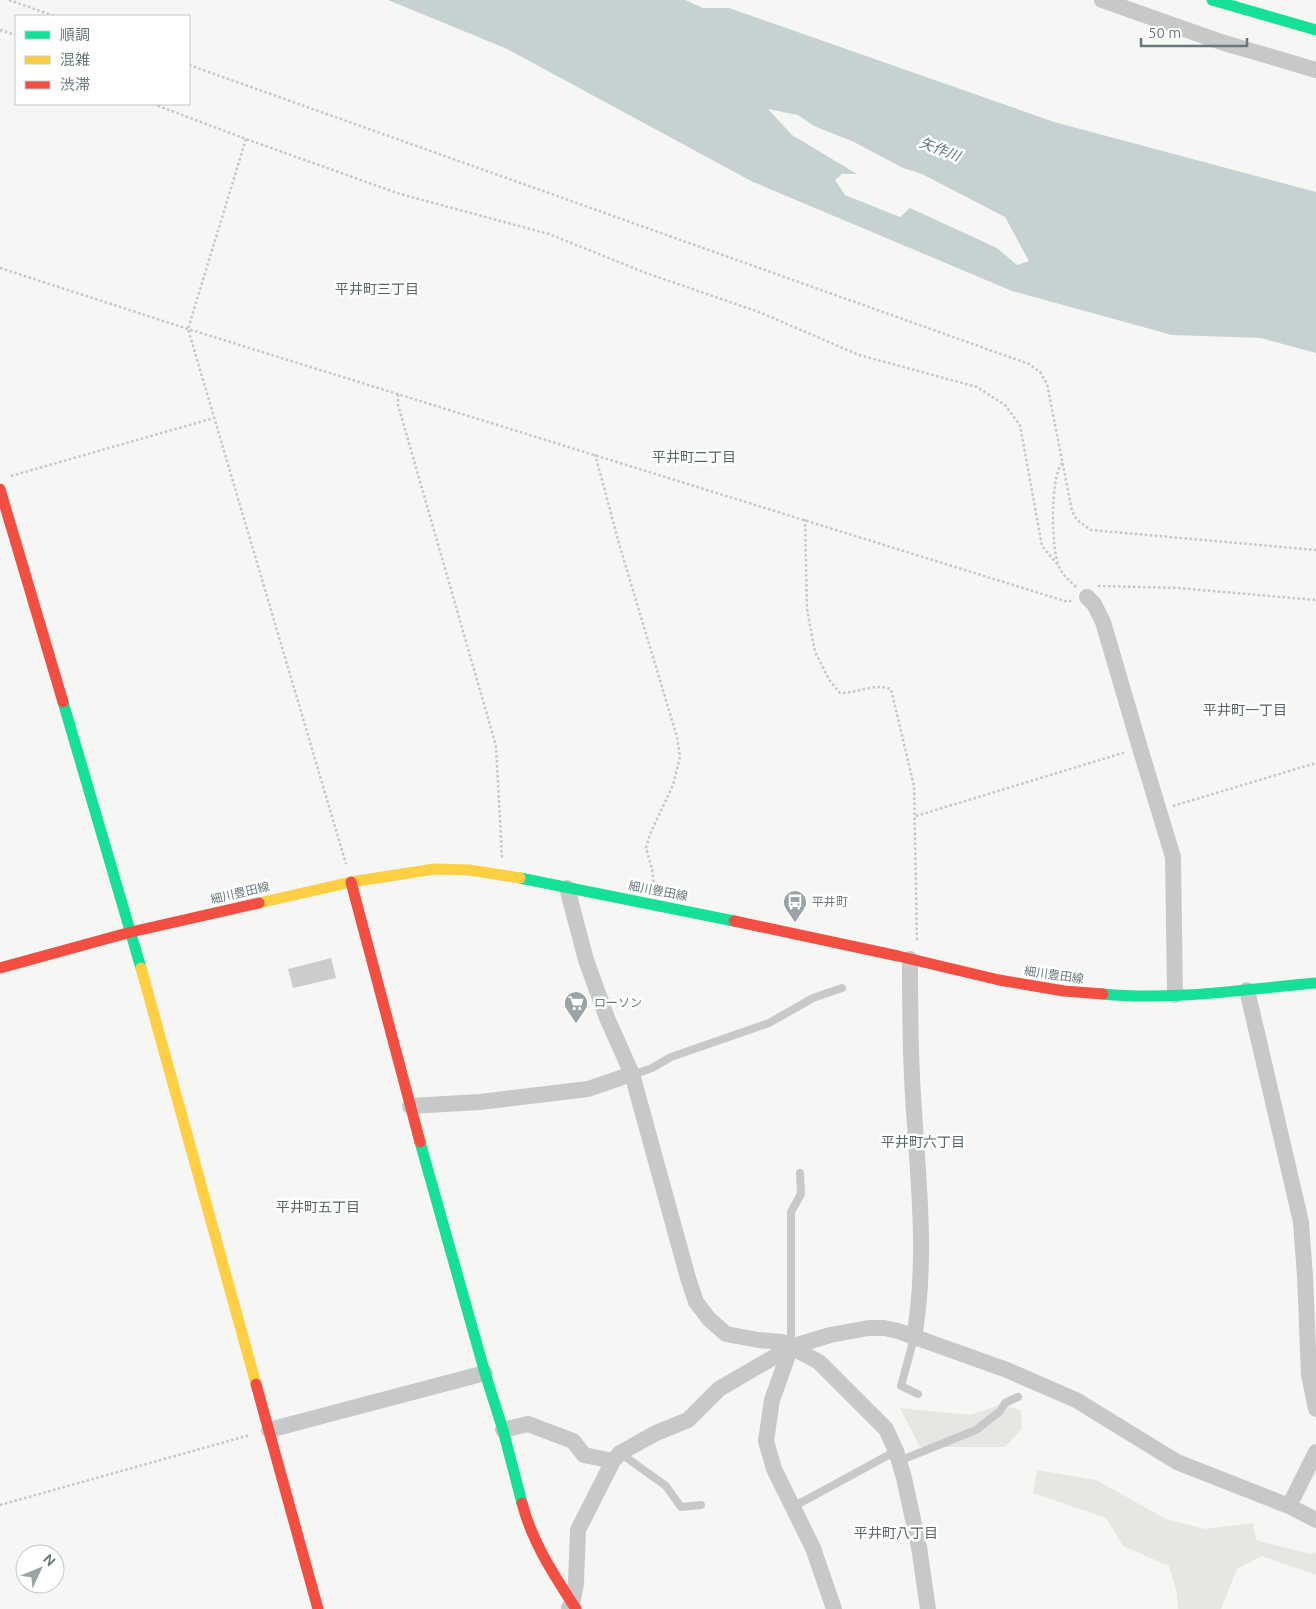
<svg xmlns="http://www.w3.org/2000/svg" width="1316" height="1609" font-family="Ubuntu,'Noto Sans JP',sans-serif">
  <rect width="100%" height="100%" fill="#f6f6f5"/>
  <path fill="#e6e7e3" d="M999,1405L1021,1410L1022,1429L1005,1447H920L900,1408L970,1415Z
    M1037,1470L1096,1480L1166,1519L1205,1529L1253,1523L1256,1540L1310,1554L1316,1552V1575L1262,1556L1237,1569L1221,1609H1178L1177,1593L1169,1566L1123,1546L1106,1518L1033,1493Z"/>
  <path fill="#c6d2d1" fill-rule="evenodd" d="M388,0H685L703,8H729L1054,122L1316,192V353L1261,338L1172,335L1012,291L751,181L505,48ZM768,109L798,115L814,126L854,142L903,168L922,174L1005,217L1029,261L1017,265L997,248L910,208L900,217L845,195L835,180L842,174H857L792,135Z"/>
  <path fill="#cbcdcd" d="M331,958L336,978L293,988L288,969Z"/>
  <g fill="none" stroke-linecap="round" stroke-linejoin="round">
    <path stroke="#c5c6c7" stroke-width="2.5" stroke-dasharray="2.5 2.5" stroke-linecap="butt" d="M9,0L54,16
      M0,30L16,35
      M189,65L1029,364L1040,372L1047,384L1072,511L1077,520L1091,530L1316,550
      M153,104L246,139L400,194L549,234L646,273L759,312L859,355L977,387L1005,405L1020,425L1042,546L1058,565
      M246,139L188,329L346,864
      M0,268L188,329L1068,602L1073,600
      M398,394V405L496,746L502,858
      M595,454L620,547L677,737L680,757L673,785L650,834L646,848L652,869L654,885
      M1062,463C1050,478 1051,549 1059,567C1063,576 1070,581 1077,588
      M11,476L214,418
      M805,519L807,609L815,652L830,681L840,693C857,693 875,683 891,689L914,786L917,942
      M1098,586L1178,588L1316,600
      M1173,806L1316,763
      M916,816L1126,752
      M0,1505L250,1435"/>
    <path stroke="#c7c9c9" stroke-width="8" d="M632,1075L652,1068L671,1057L769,1023L813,998L842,988
      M914,1338L901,1386L918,1394
      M791,1347V1212L801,1194L800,1173
      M620,1453L666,1486L681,1507L701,1505
      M899,1461L976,1430L1000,1411L1005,1403L1018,1397
      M793,1507L896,1451"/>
    <path stroke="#c7c9c9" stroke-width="16" d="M1102,0L1221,42L1316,70
      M1087,597L1094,604L1103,622L1140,748L1173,857L1175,995
      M567,888L586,960L607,1018L632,1074L688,1278L696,1302L709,1319L726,1334L758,1340L782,1342L819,1362L886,1429L896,1451L904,1478L919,1547L928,1609
      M910,959C910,998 910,1037 912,1077C916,1164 929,1251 914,1338
      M1247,990L1301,1222L1305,1276L1309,1375L1316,1409
      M410,1106L480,1102L588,1089L632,1074
      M791,1347L772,1400L766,1441L774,1469L813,1548L834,1609
      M269,1430L485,1373
      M503,1430L528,1424L573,1441L584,1455L613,1461
      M1289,1506L1316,1452
      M569,1608L572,1605L576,1583L578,1530L613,1461L620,1453L656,1433L688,1420L719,1389L791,1347L830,1335L869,1328H884L898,1331L1007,1370L1076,1400L1177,1462L1289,1506L1316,1520"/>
    <path stroke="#16e098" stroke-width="11" d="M1212,0L1316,30
      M63,702L141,968
      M520,878L734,921
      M1103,994C1173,1001 1246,989 1316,983
      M420,1142L485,1373L503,1430L522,1503"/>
    <path stroke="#ffcf43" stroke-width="11" d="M259,903L351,882L434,869L469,870L520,878
      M141,968L256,1384"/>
    <path stroke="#f24e42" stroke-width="11" d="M0,489L63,702
      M351,882L420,1142
      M734,921L898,956L999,980L1064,991L1103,994
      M0,968L131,932L259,903
      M256,1384L318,1609
      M522,1503C532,1542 554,1575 576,1609"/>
  </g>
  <defs>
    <g id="bus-pin" transform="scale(1.25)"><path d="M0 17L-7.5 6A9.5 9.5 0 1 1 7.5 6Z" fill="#98a4a6" stroke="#fff"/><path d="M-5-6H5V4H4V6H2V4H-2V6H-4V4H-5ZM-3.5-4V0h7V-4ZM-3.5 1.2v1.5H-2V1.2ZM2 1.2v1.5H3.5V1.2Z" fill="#fff"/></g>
    <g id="supermarket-pin" transform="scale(1.25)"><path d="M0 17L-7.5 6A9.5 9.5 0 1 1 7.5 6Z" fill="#98a4a6" stroke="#fff"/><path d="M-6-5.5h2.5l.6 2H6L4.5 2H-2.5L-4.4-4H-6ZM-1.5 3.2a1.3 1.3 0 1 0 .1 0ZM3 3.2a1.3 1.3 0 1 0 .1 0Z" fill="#fff"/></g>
  </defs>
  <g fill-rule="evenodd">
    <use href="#bus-pin" x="795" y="902"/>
    <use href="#supermarket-pin" x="576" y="1003"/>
  </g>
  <g text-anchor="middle" stroke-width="5" stroke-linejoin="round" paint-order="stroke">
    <g font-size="12" fill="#65787c" stroke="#fff">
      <text transform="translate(658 891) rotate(11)" y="4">細川豊田線</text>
      <text transform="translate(240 893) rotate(-13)" y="4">細川豊田線</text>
      <text transform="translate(1054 975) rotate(8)" y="4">細川豊田線</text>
    </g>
    <g font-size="12" fill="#65787c" stroke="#fff" text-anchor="start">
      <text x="812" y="906">平井町</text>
      <text x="594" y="1007">ローソン</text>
    </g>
    <g font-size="14" font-style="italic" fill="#607777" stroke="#fff">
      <text transform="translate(940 149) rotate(21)" y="5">矢作川</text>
    </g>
    <g font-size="14" fill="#566568" stroke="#fff">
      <text x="377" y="294">平井町三丁目</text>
      <text x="694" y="462">平井町二丁目</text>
      <text x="1245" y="715">平井町一丁目</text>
      <text x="923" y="1147">平井町六丁目</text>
      <text x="318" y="1212">平井町五丁目</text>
      <text x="896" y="1538">平井町八丁目</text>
    </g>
  </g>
  <rect x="15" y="15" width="175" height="90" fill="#ffffff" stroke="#c1c9cb"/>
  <rect x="25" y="31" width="25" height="8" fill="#16e098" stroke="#c1c9cb"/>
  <text x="60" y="40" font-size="15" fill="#65787c">順調</text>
  <rect x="25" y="56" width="25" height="8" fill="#ffcf43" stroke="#c1c9cb"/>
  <text x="60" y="65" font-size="15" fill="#65787c">混雑</text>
  <rect x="25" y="81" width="25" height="8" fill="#f24e42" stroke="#c1c9cb"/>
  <text x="60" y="90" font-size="15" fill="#65787c">渋滞</text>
  <g transform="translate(40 1569) rotate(46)"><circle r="24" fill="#ffffff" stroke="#c1c9cb"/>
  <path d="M0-4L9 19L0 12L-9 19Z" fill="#98a4a6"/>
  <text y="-8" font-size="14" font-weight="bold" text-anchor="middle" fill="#65787c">N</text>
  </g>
  <path d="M1141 38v8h106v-8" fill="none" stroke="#65787c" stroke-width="2.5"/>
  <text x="1148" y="38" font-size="15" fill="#65787c" stroke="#ffffff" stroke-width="4" paint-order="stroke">50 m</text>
</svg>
